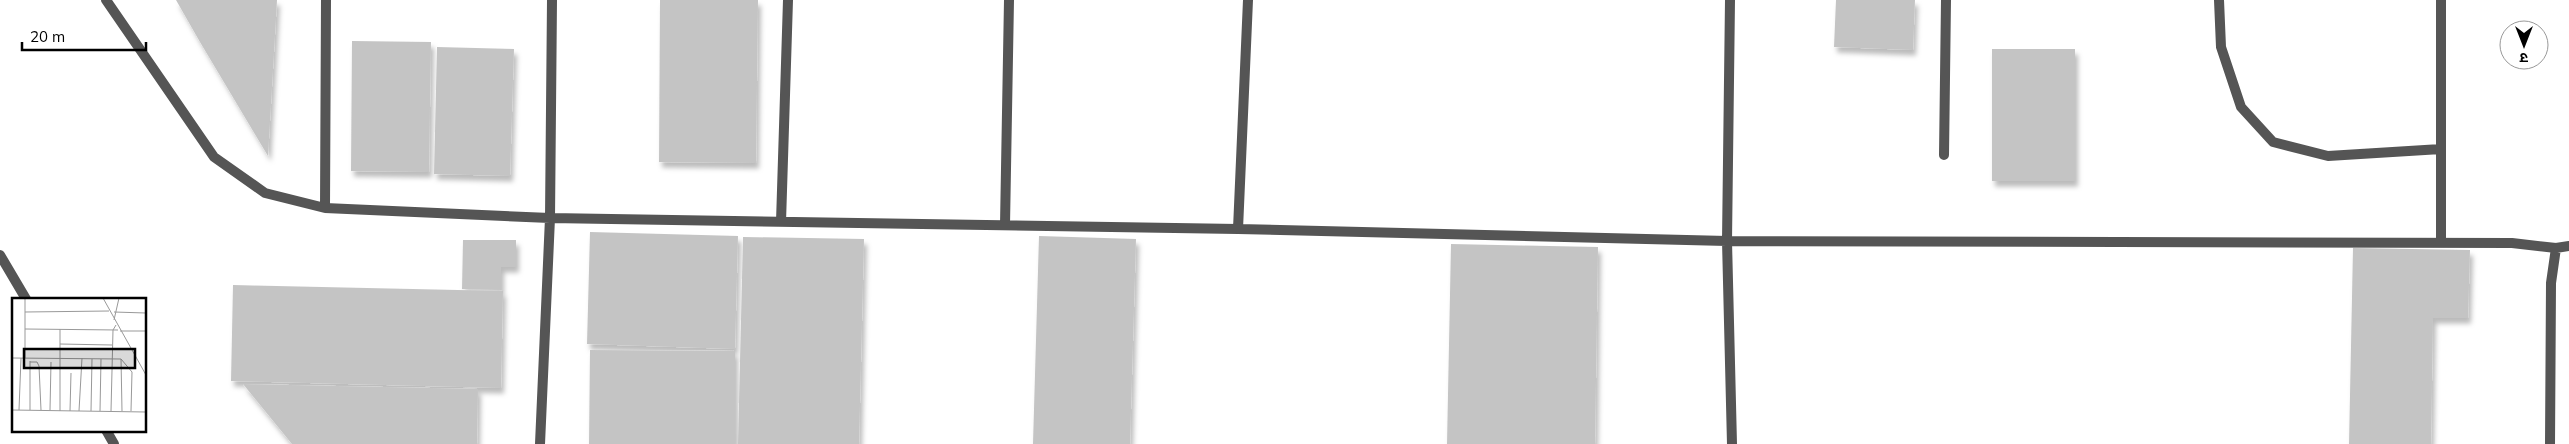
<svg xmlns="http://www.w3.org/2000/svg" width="2569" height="444" font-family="Mulish,'Noto Sans Devanagari',sans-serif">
  <defs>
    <filter id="shadow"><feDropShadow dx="3" dy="5.5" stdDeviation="2.5" flood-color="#0004"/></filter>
  </defs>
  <rect width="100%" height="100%" fill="#fff"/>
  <path fill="#c4c4c4" filter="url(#shadow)" d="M176,0H277L268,156L200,42Z
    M660,0H758L756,163L659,162Z
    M1836,0H1915L1913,50L1834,47Z
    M352,41L431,42L429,172L351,171Z
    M437,47L514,49L510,176L434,174Z
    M1992,49H2075V181H1992Z
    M590,232L738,236L735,349L587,344Z
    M1039,236L1136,239L1130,444H1033Z
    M743,237L864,239L859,444H738Z
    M463,240H516V267H501V290L462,289Z
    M1451,244L1598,247L1595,444H1447Z
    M2353,248L2470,250L2468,318H2433L2431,444H2349Z
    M233,285L503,291L501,388L231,381Z
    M590,350L735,351V444H589Z
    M243,384L478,389L477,444H292Z"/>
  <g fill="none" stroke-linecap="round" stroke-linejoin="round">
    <path stroke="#555" stroke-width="10" d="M106,0L214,157L265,193L325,208
      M326,0L325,208L550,218L1238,229L1727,241L2512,243L2556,248
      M1730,0L1727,241L1732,444
      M2219,0L2221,47L2241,107L2273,142L2328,156L2441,149
      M1944,155L1946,0
      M781,222L788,0
      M1005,225L1009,0
      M1238,229L1248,0
      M2441,243V0
      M540,444L550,218L552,0"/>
    <path stroke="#555" stroke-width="10" d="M0,255L26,299
      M106,430L114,444
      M2550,444L2551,283L2556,248L2569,246"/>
  </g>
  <g transform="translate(12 298)">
    <rect width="134" height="134" fill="#fff"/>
    <path fill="none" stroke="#999" stroke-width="1" d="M56,0H80M91,0L134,77M13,14L97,13M102,14L134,15M102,22L107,0M13,31L106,32M48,31V113M108,33H134M48,46L100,47M0,60L109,61L110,113M13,60V0M109,61L120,74L119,113M18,64H25L27,68L29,112M0,112L134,114M7,112L9,60M18,112V63M38,112L39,64M58,113L59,75M67,113L70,60M79,113L80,61M88,113L89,61M99,113L101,32L104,27"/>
    <path fill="#000" fill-opacity="0.15" stroke="#000" stroke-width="2.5" d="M12,51H123V70H12Z"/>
    <rect width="134" height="134" fill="none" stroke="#000" stroke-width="2.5"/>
  </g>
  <g transform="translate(2524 45) rotate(180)"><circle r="24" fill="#ffffff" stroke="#999999"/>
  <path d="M0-4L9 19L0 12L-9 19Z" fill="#000000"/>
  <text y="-8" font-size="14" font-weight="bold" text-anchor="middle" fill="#000000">उ</text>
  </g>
  <path d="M22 42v8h124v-8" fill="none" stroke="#000000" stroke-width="2.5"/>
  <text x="30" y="42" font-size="15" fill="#000000" stroke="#ffffff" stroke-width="4" paint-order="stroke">20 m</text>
</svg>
